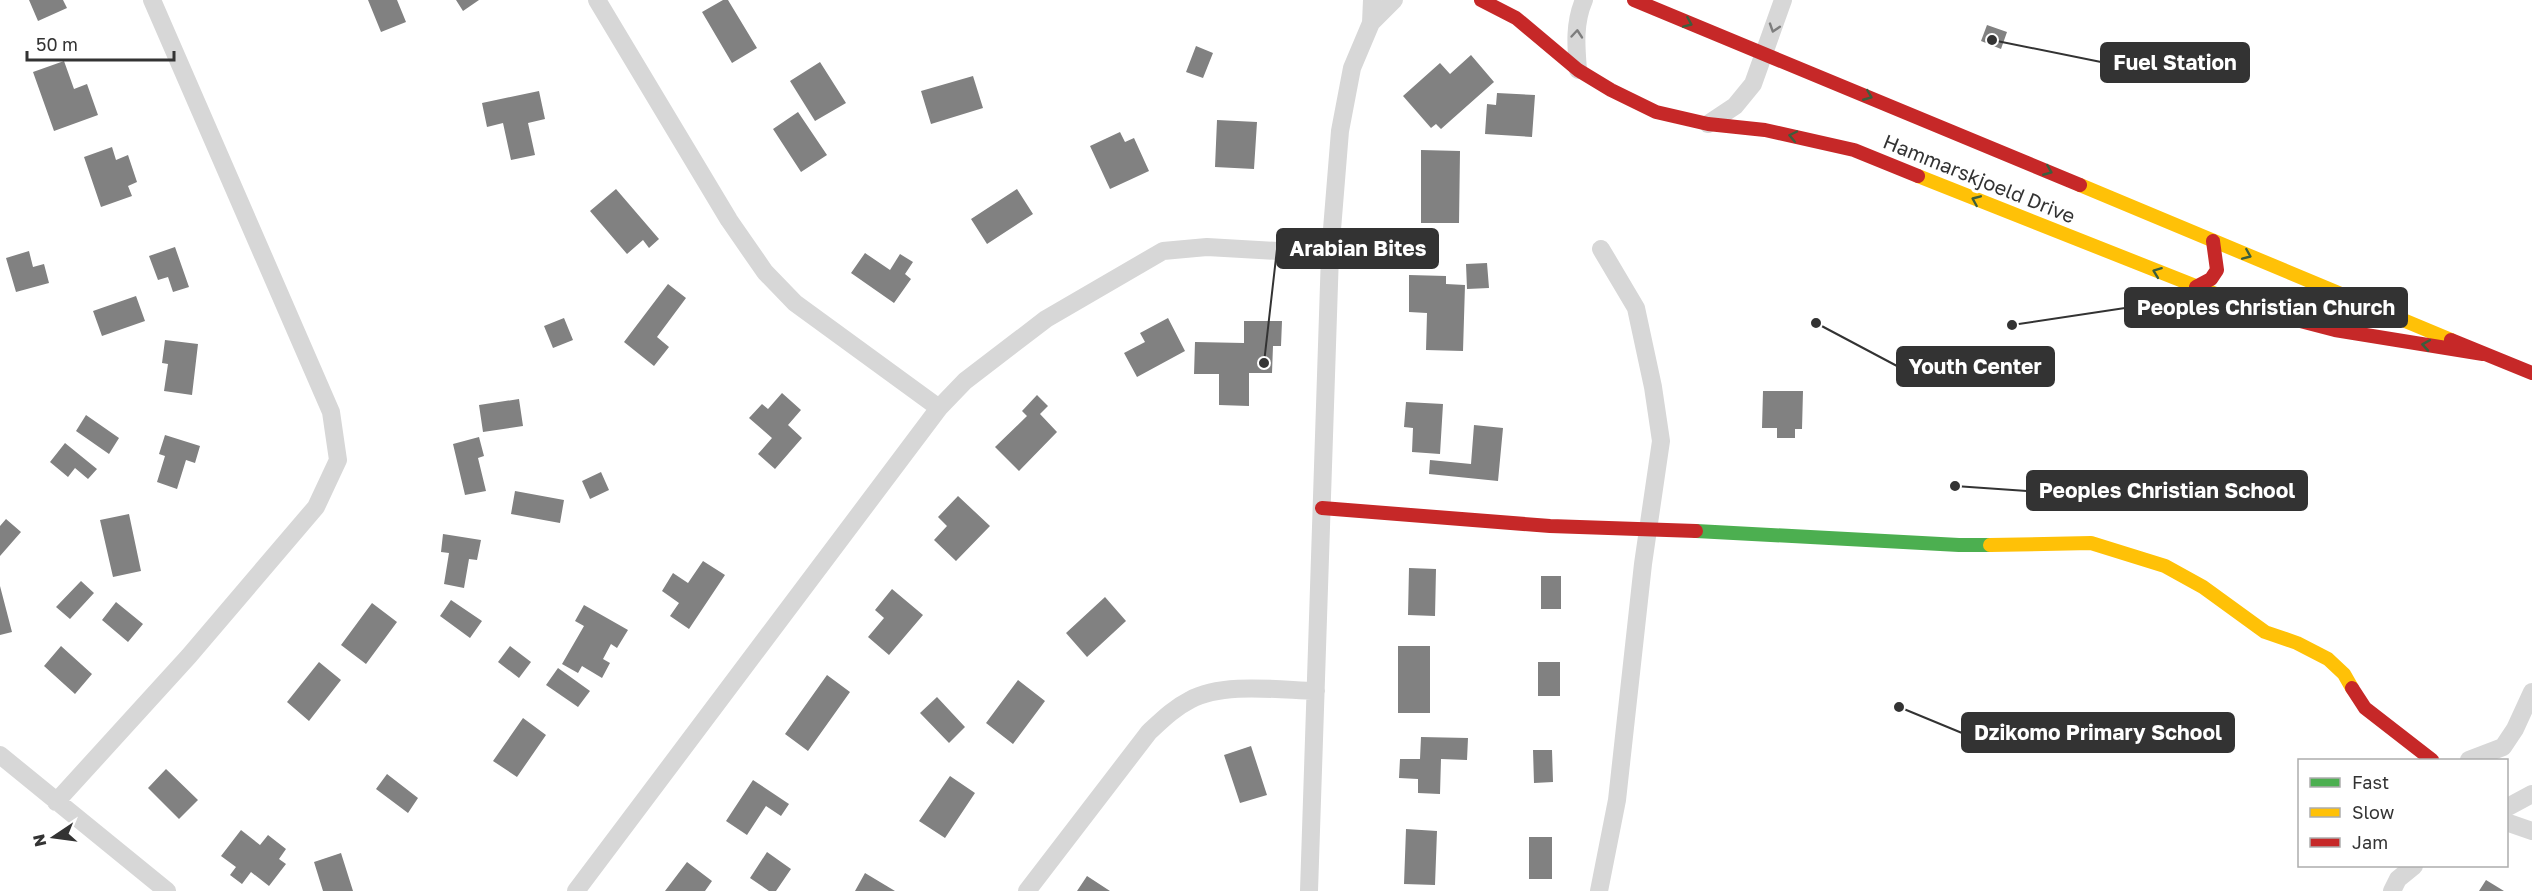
<svg xmlns="http://www.w3.org/2000/svg" width="2532" height="891" font-family="'Golos Text',sans-serif">
  <rect width="100%" height="100%" fill="#fff"/>
  <path fill="#818181" d="M29,0H63L67,8L38,21Z
    M368,0H397L406,22L381,32Z
    M456,0H479L463,11Z
    M723,0H728L757,48L732,63L702,12Z
    M1987,25L2007,32L2001,49L1981,41Z
    M1196,46L1213,53L1203,78L1186,72Z
    M1471,55L1494,82L1441,129L1436,124L1431,128L1403,96L1440,63L1450,74Z
    M64,61L74,89L87,84L98,115L54,131L33,72Z
    M820,62L846,103L815,121L790,81Z
    M973,76L983,108L931,124L921,91Z
    M539,91L545,119L528,123L535,155L511,160L503,123L487,127L482,103Z
    M1497,93L1535,95L1532,137L1485,134L1487,104L1496,105Z
    M798,112L827,155L801,172L773,129Z
    M1217,120L1257,122L1254,169L1215,167Z
    M1120,132L1125,142L1134,138L1149,171L1110,189L1090,146Z
    M112,147L116,160L128,155L137,182L128,186L132,196L101,207L84,157Z
    M1421,150L1460,151L1459,223H1421Z
    M616,189L659,239L649,248L643,240L627,254L590,211Z
    M1017,189L1033,214L987,244L971,219Z
    M175,247L189,287L173,292L168,277L158,280L149,256Z
    M29,251L33,267L44,264L49,283L16,292L6,258Z
    M865,253L890,270L900,254L913,262L905,274L911,279L894,303L851,273Z
    M1487,263L1489,288L1467,289L1466,264Z
    M1409,275L1446,276V284L1465,285L1463,351L1426,350L1427,313L1409,312Z
    M668,284L686,298L657,337L669,347L654,366L624,342Z
    M136,296L145,321L102,336L93,311Z
    M564,318L573,340L553,348L544,326Z
    M1168,318L1185,351L1137,377L1124,353L1145,342L1140,333Z
    M1244,321H1282L1281,346H1273L1272,373H1249V406L1219,405V374H1194L1195,342L1244,343Z
    M165,340L198,344L192,395L164,391L168,364L162,363Z
    M1763,391H1803L1802,429H1795V438H1777V428H1762Z
    M782,393L801,410L788,425L802,438L775,469L758,454L772,438L749,418L762,404L768,409Z
    M1037,395L1048,406L1040,414L1057,432L1019,471L995,447L1027,416L1022,411Z
    M519,399L523,426L483,432L479,405Z
    M1406,402L1443,404L1440,454L1412,452L1413,428L1404,427Z
    M86,415L119,438L109,454L76,431Z
    M1474,425L1503,428L1498,481L1429,474L1430,460L1471,464Z
    M165,435L200,446L195,463L186,460L177,489L157,482L165,456L159,454Z
    M479,437L484,456L478,458L486,491L465,495L453,444Z
    M65,443L97,469L88,479L75,468L68,477L50,462Z
    M601,472L609,490L590,499L582,481Z
    M515,491L564,500L560,523L511,514Z
    M958,496L990,526L956,561L934,540L947,526L938,517Z
    M129,514L141,571L113,577L100,520Z
    M6,519L21,532L0,556V526Z
    M443,534L481,540L477,560L469,559L464,588L444,584L449,553L441,552Z
    M703,561L725,575L689,629L670,616L679,603L662,591L673,573L688,583Z
    M1409,568L1436,569L1435,616L1408,615Z
    M1541,576H1561V609H1541Z
    M81,581L94,593L70,619L56,607Z
    M0,586L12,632L0,635Z
    M892,589L923,615L889,655L868,637L884,618L875,610Z
    M1105,597L1126,621L1087,657L1066,633Z
    M451,600L482,621L470,638L440,616Z
    M116,602L143,624L128,642L102,620Z
    M372,603L397,622L366,664L341,645Z
    M584,605L628,630L617,648L611,644L603,659L610,663L602,678L582,666L578,673L562,664L584,626L575,621Z
    M61,646L92,674L75,694L44,666Z
    M510,646L531,662L519,678L498,662Z
    M1398,646H1430V713H1398Z
    M319,662L341,680L309,721L287,702Z
    M1538,662H1560V696H1538Z
    M558,668L590,691L578,707L546,685Z
    M827,675L850,692L808,751L785,734Z
    M1018,680L1045,701L1013,744L986,723Z
    M937,697L965,727L949,743L920,713Z
    M523,718L546,735L517,777L493,761Z
    M1421,737L1468,738L1467,760L1441,759L1440,794L1418,793V779L1399,778L1400,759H1420Z
    M1251,746L1267,795L1240,803L1224,755Z
    M1533,750H1552L1553,782L1534,783Z
    M166,769L198,800L179,819L148,788Z
    M387,774L418,798L408,813L376,789Z
    M950,776L975,793L945,838L919,821Z
    M753,780L789,804L781,816L766,806L747,835L726,821Z
    M1406,829L1437,831L1435,885L1404,884Z
    M241,830L260,845L268,835L286,849L279,859L286,864L269,886L251,872L242,884L230,875L236,867L221,856Z
    M1529,837H1552V879H1529Z
    M767,852L791,869L776,891H769L750,878Z
    M341,853L353,891H323L314,862Z
    M687,862L712,881L705,891H665Z
    M865,873L895,891H855Z
    M1087,876L1110,891H1077Z
    M2486,880L2504,891H2479Z"/>
  <g fill="none" stroke-linecap="round" stroke-linejoin="round">
    <path stroke="#d7d7d7" stroke-width="18" d="M597,0L729,220L765,272L795,303L939,408
      M1371,23L1394,0
      M1578,70C1576,46 1574,23 1584,0
      M1708,124L1735,106L1753,84L1783,0
      M0,755L167,891
      M2469,760L2503,747L2515,729L2532,692
      M56,802L189,656L316,507L338,460L331,412L152,0
      M2506,808L2532,794
      M2506,822L2532,831
      M576,891L939,408L965,381L1046,319L1163,251L1207,247L1330,254
      M1027,891L1149,732C1162,720 1174,708 1190,700C1222,682 1279,690 1316,691
      M1309,891L1330,254L1340,131L1352,68L1371,23L1372,0
      M1599,891L1617,800L1643,564L1661,441L1653,387L1636,308L1601,249
      M2392,891L2398,879L2414,866"/>
    <path stroke="#4caf50" stroke-width="14" d="M1696,531L1959,545H1990"/>
    <path stroke="#ffc107" stroke-width="14" d="M1918,176L2251,308
      M2080,185L2451,340
      M1990,545L2091,543L2165,566L2203,587L2265,632L2297,643L2328,659L2344,674L2352,688"/>
    <path stroke="#c62828" stroke-width="14" d="M1481,0L1516,18L1578,70L1611,90L1656,112L1708,124L1765,130L1854,150L1918,176
      M1634,0L2080,185
      M2196,287L2211,279L2217,270L2213,241
      M2251,308L2335,330L2483,354
      M2451,340L2532,373
      M1322,508L1550,526L1696,531
      M2352,688L2365,708L2432,760"/>
  </g>
  <defs><path id="oneway-chevron" d="M-2-3.5L2.5 0L-2 3.5" fill="none" stroke-width="1.6" stroke-linecap="round" stroke-linejoin="round" transform="scale(1.5)"/></defs>
  <g stroke="#3c5e3d">
    <use href="#oneway-chevron" transform="translate(1688 23) rotate(23)"/>
    <use href="#oneway-chevron" transform="translate(1868 96) rotate(22)"/>
    <use href="#oneway-chevron" transform="translate(1793 136) rotate(-168)"/>
    <use href="#oneway-chevron" transform="translate(2048 171) rotate(22)"/>
    <use href="#oneway-chevron" transform="translate(1976 200) rotate(-157)"/>
    <use href="#oneway-chevron" transform="translate(2247 255) rotate(23)"/>
    <use href="#oneway-chevron" transform="translate(2157 272) rotate(-159)"/>
    <use href="#oneway-chevron" transform="translate(2426 345) rotate(-171)"/>
  </g>
  <g stroke="#7d7d7d">
    <use href="#oneway-chevron" transform="translate(1774 28) rotate(108)"/>
    <use href="#oneway-chevron" transform="translate(1577 34) rotate(-85)"/>
  </g>
  <g text-anchor="middle" stroke-width="6" stroke-linejoin="round" paint-order="stroke">
    <g font-size="20" fill="#333" stroke="#fff">
      <text transform="translate(1979 179) rotate(22)" y="7">Hammarskjoeld Drive</text>
    </g>
  </g>
  <path fill="none" stroke="#333" stroke-width="2" d="M1992 40L2101 62M1264 363L1277 249M2012 325L2125 308M1816 323L1897 366M1955 486L2027 491M1899 707L1962 733"/>
  <g fill="#333" stroke="#fff" stroke-width="2">
    <circle cx="1992" cy="40" r="6"/>
    <circle cx="1264" cy="363" r="6"/>
    <circle cx="2012" cy="325" r="6"/>
    <circle cx="1816" cy="323" r="6"/>
    <circle cx="1955" cy="486" r="6"/>
    <circle cx="1899" cy="707" r="6"/>
  </g>
  <g fill="#333" stroke="#333" stroke-width="2">
    <rect x="2101" y="43" width="148" height="39" rx="6"/>
    <rect x="1277" y="229" width="161" height="39" rx="6"/>
    <rect x="2125" y="288" width="282" height="39" rx="6"/>
    <rect x="1897" y="347" width="157" height="39" rx="6"/>
    <rect x="2027" y="471" width="280" height="39" rx="6"/>
    <rect x="1962" y="713" width="272" height="39" rx="6"/>
  </g>
  <g font-size="21" text-anchor="middle" font-weight="bold" fill="#fff">
    <text x="2175" y="70">Fuel Station</text>
    <text x="1358" y="256">Arabian Bites</text>
    <text x="2266" y="315">Peoples Christian Church</text>
    <text x="1975" y="374">Youth Center</text>
    <text x="2167" y="498">Peoples Christian School</text>
    <text x="2098" y="740">Dzikomo Primary School</text>
  </g>
  <rect x="2298" y="759" width="210" height="108" fill="#ffffff" stroke="#adadad" stroke-width="1.5"/>
  <rect x="2310" y="778" width="30" height="9" fill="#4caf50" stroke="#adadad" stroke-width="1.5"/>
  <text x="2352" y="789" font-size="18" fill="#333333">Fast</text>
  <rect x="2310" y="808" width="30" height="9" fill="#ffc107" stroke="#adadad" stroke-width="1.5"/>
  <text x="2352" y="819" font-size="18" fill="#333333">Slow</text>
  <rect x="2310" y="838" width="30" height="9" fill="#c62828" stroke="#adadad" stroke-width="1.5"/>
  <text x="2352" y="849" font-size="18" fill="#333333">Jam</text>
  <g transform="translate(54 837) rotate(257)" stroke="#ffffff" stroke-width="4.5" paint-order="stroke">
  <path d="M0-4.5L10 22L0 15L-10 22Z" fill="#333333"/>
  <text y="-9" font-size="16" font-weight="bold" text-anchor="middle" fill="#333333">N</text>
  </g>
  <path d="M27 51v9h147v-9" fill="none" stroke="#333333" stroke-width="3"/>
  <text x="36" y="51" font-size="18" fill="#333333" stroke="#ffffff" stroke-width="4.5" paint-order="stroke">50 m</text>
</svg>
